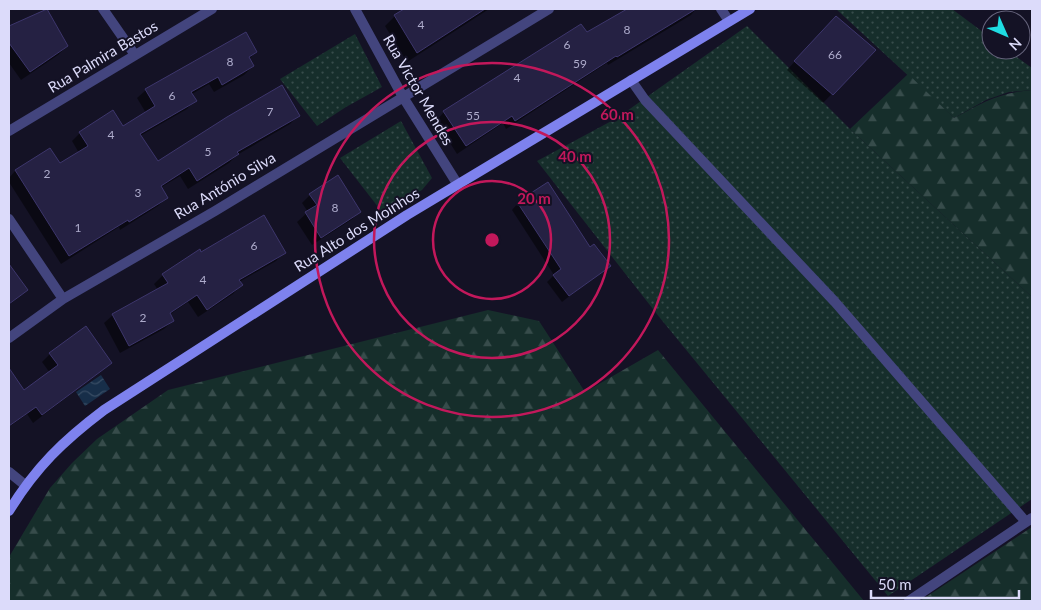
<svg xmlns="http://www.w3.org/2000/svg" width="1041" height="610" font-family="Lato,sans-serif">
  <defs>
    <pattern id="grass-dots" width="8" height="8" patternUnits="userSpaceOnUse" patternTransform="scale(1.25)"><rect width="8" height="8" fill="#162e2b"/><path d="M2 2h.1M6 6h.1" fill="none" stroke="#374c4b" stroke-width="1.8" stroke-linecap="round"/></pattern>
    <pattern id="forest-firs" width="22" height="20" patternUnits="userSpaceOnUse" patternTransform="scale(1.25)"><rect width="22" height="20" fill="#162e2b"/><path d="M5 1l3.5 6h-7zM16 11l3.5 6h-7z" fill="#374c4b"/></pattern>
    <pattern id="water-waves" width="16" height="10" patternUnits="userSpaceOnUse" patternTransform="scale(1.25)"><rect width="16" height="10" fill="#172e49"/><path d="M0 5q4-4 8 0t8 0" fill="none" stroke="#384c64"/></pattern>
  </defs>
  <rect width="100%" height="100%" fill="#141225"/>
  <path fill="url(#grass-dots)" d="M836,9H952L991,38V50H1007L1032,68V90L1009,92L986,100L954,118Z
    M747,26L850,129L1032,297V499L888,596L660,318L537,161L617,118Z
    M355,34L382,87L346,107L317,126L280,79Z
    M401,121L432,178L422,190L382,212L340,158Z"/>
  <path fill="url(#forest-firs)" d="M908,74L954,118C984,102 998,93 1032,90V297L850,129Z
    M488,310L539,321L585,392L658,350L864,601H9V557L50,488L72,463L97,439L168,390Z
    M1032,527V601H920Z"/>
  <path fill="url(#water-waves)" d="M101,375L110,389L85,406L76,392Z"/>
  <path fill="#0007" d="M406,9H489L407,62L385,26L395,16Z
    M630,9H696L691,15L608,65L607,63L506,129L503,123L457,154L436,121L444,112Z
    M46,10L67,46L58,55L21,80L9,63V27Z
    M827,26L874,50L823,103L787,70Z
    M256,52L249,59L253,66L244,75L214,92L209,84L192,94L195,100L187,109L140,136L157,163L298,116L290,124L237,155L229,163L188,189L180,176L160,188L167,197L158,206L120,230L119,227L61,264L9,182V178L15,171L50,149L60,165L79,153L72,141L80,133L123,128L146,113L137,98L146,90Z
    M310,195L360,212L351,220L312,245L297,222L308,212L302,203Z
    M518,203L589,249L609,265L562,302L547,282L554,275L512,210Z
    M199,251L201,253L284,252L276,261L239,282L241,285L233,294L198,317L188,302L169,315L173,321L164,329L120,353L104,323L113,315L158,290L154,284L163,275Z
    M9,266L27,290L9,305Z
    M50,354L110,363L101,371L33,423L27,414L9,427V382L14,378L24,392L50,373L42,362Z"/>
  <path fill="#252143" stroke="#3d366c" d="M47,9L68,46L30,72L9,43V26Z
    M404,9H485L417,53L394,15Z
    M627,9H696L617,57L616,56L515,121L512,116L466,146L443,111L581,24L587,32Z
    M836,16L876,50L833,95L794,61Z
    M246,32L257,52L249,57L254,66L222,85L218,77L191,92L197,101L140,134L158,161L227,117L282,85L300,116L237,152L239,154L197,181L189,168L161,186L168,198L129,222L128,220L69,256L15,170L50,148L60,163L88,146L79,132L113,110L123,126L155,106L145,89Z
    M338,175L361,212L321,238L305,212L317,205L309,194Z
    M548,182L590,247L594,244L611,266L569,296L553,275L561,269L517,202Z
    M264,215L286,253L239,280L243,285L207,310L197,295L170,313L174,321L129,346L112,314L168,283L162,274L200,249L201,252Z
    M9,264L28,290L9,304Z
    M86,326L112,363L42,415L36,407L9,426V368L24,390L58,365L49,353Z"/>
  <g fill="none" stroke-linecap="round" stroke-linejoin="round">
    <path stroke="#43457e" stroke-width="10" d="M103,9L135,55
      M355,9L403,97L458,185
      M721,9L729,21
      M631,80L645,100L835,302L1026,522
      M9,131L212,9
      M9,219L63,299L9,338
      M63,299L215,211L549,9
      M9,472L25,485
      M909,601L1032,518"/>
    <path stroke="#7e82ee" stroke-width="10" d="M9,511C36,467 63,441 104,410L407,215L750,9"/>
  </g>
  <g fill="none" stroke="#c2185b" stroke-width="2.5">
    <circle cx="492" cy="240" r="59"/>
    <circle cx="492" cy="240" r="118"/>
    <circle cx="492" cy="240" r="177"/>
  </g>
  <g text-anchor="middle" stroke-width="4" stroke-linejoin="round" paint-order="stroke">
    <g font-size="12" fill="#aeaccc">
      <text x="421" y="29">4</text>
      <text x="627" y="34">8</text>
      <text x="567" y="49">6</text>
      <text x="835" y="59">66</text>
      <text x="230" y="66">8</text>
      <text x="580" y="68">59</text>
      <text x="517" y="82">4</text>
      <text x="172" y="100">6</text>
      <text x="270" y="116">7</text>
      <text x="473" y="120">55</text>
      <text x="111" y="139">4</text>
      <text x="208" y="156">5</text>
      <text x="47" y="178">2</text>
      <text x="138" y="197">3</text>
      <text x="335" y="212">8</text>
      <text x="78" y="232">1</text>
      <text x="254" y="250">6</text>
      <text x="203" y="284">4</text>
      <text x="143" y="322">2</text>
    </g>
    <g font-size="15" fill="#dcdbfa" stroke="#141225">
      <text transform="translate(103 57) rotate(-31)" y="5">Rua Palmira Bastos</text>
      <text transform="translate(418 90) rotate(60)" y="5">Rua Victor Mendes</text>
      <text transform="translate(225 186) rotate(-31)" y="5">Rua António Silva</text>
      <text transform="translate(357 230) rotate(-32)" y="5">Rua Alto dos Moinhos</text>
    </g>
  </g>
  <circle cx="492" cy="240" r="8" fill="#c2185b" stroke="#141225" stroke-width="2.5"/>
  <g font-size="15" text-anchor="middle" font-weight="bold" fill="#c2185b" stroke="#141225" stroke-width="4" stroke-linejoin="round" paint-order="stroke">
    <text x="617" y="120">60 m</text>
    <text x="575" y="162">40 m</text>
    <text x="534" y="204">20 m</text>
  </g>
  <rect width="1041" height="610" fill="none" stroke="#dcdbfa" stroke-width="20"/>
  <g transform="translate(1006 35) rotate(135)"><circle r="24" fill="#141225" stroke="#64627a"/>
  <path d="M0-4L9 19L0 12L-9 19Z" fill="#1fdce2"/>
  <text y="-8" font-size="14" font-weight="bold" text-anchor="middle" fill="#dcdbfa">N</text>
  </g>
  <path d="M871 590v8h148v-8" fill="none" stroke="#dcdbfa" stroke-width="2.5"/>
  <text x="878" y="590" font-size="15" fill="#dcdbfa" stroke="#141225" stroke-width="4" paint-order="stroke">50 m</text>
</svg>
